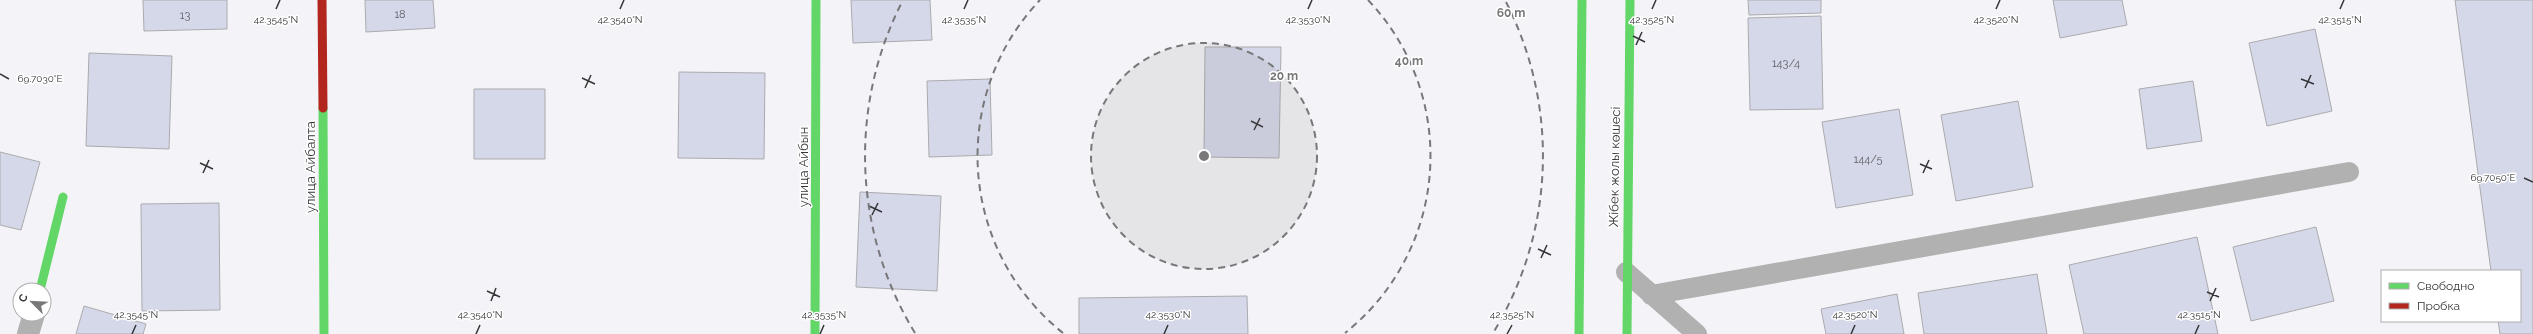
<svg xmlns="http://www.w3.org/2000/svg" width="2533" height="334" font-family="Raleway,sans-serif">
  <rect width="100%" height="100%" fill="#f4f4f8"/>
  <path fill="#d5d8e9" stroke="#ababae" d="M143,0H227V29L144,31Z
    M365,0H433L435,28L366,32Z
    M851,0H930L932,40L853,43Z
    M1748,0H1821V13L1749,15Z
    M2053,0H2122L2127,25L2060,38Z
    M2455,0H2533V334H2500L2498,321H2520V271H2491Z
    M1821,16L1823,109L1750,110L1748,18Z
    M2315,29L2332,111L2267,126L2249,43Z
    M1205,47H1281L1279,158L1204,157Z
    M89,53L172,56L169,149L86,146Z
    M679,72L765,73L764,159L678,158Z
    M990,79L992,155L929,157L927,81Z
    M2193,81L2202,141L2147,149L2139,89Z
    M474,89H545V159H474Z
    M2018,101L2033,187L1956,201L1941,115Z
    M1899,109L1913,195L1836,208L1822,122Z
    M0,152L40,162L21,230L0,225Z
    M860,192L941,196L937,291L856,287Z
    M219,203L220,310L142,311L141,204Z
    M2316,227L2334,301L2251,321L2233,247Z
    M2197,237L2218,334H2084L2069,265Z
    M2037,274L2047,334H1924L1918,293Z
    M1897,294L1904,334H1826L1821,309Z
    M1247,296L1248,334H1079V298Z
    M84,306L146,324L143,334H76Z"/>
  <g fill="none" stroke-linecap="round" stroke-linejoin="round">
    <path stroke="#b2b1b1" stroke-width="20" d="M1626,272L1697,334
      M1651,295L2349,172"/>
    <path stroke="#b2b1b1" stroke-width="22" d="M28,334L34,314"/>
    <path stroke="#63d668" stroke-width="9" d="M323,108L324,334
      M40,290L63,197
      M815,334L816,0
      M1579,334L1582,0
      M1627,334L1630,0"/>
    <path stroke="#b3261e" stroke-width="9" d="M322,0L323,108"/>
  </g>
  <path fill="none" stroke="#353538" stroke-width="1.5" d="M276,9L280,0M620,9L624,0M964,9L968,0M1308,9L1312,0M1652,9L1656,0M1996,9L2000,0M2340,9L2344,0M1633,36L1645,42M1636,45L1642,32M0,74L9,79M582,78L595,84M2301,79L2314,84M585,88L591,75M2305,88L2311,75M1251,121L1263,127M1254,130L1260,118M200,163L213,169M1920,164L1932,169M203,173L209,160M1923,173L1929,160M2524,178L2533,182M869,206L882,212M872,215L878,203M1538,249L1551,255M1541,258L1547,245M487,291L500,297M2207,292L2219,297M491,301L496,288M2210,301L2216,288M132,334L136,325M476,334L480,325M820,334L824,325M1164,334L1168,325M1507,334L1512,325M1851,334L1855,325M2195,334L2199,325"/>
  <circle cx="1204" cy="156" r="113" fill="#78787b" fill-opacity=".12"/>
  <g fill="none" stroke="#78787b" stroke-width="2" stroke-dasharray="7 5">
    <circle cx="1204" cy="156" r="113"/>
    <path d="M1063 333A226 226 0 0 1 1040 0M1368 0A226 226 0 0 1 1345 333"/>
    <path d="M915 333A339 339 0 0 1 902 2M1506 2A339 339 0 0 1 1493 333"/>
  </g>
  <g text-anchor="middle" stroke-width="3" stroke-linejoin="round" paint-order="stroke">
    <g font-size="11" fill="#5d5e64">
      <text x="400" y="18">18</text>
      <text x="185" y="19">13</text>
      <text x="1786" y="67">143/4</text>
      <text x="1868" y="163">144/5</text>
    </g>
    <g font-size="13" fill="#353538" stroke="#fff">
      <text transform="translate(310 167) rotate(-90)" y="5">улица Айбалта</text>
      <text transform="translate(803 167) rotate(-90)" y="5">улица Айбын</text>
      <text transform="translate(1614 167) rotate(-89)" y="5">Жібек жолы көшесі</text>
    </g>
  </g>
  <g font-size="10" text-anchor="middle" fill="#353538" stroke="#fff" stroke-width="3" stroke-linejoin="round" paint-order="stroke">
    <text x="276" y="23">42.3545°N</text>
    <text x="620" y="23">42.3540°N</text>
    <text x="964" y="23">42.3535°N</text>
    <text x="1996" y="23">42.3520°N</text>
    <text x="1308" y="23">42.3530°N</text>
    <text x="1652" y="23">42.3525°N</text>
    <text x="2340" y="23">42.3515°N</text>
    <text x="40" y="82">69.7030°E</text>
    <text x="2493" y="181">69.7050°E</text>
    <text x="136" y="318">42.3545°N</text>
    <text x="480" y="318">42.3540°N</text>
    <text x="824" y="318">42.3535°N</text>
    <text x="1168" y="318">42.3530°N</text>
    <text x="1512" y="318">42.3525°N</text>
    <text x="1855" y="318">42.3520°N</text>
    <text x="2199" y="318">42.3515°N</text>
  </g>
  <circle cx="1204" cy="156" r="6" fill="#78787b" stroke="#fff" stroke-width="2"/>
  <g font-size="12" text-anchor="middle" font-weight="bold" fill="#78787b" stroke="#fff" stroke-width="3" stroke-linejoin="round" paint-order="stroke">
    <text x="1511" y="17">60 m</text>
    <text x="1409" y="65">40 m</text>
    <text x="1284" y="80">20 m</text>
  </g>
  <rect x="2381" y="270" width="140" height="52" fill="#ffffff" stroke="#aeaeaf"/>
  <rect x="2389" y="283" width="20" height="6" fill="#63d668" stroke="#aeaeaf"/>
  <text x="2417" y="290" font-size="12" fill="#353538">Свободно</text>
  <rect x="2389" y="303" width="20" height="6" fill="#b3261e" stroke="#aeaeaf"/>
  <text x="2417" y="310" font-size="12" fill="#353538">Пробка</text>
  <g transform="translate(32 302) rotate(294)"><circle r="19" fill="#ffffff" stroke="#aeaeaf"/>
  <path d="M0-3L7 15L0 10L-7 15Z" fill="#78787b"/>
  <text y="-6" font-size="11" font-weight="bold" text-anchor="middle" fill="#353538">С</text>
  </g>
</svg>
